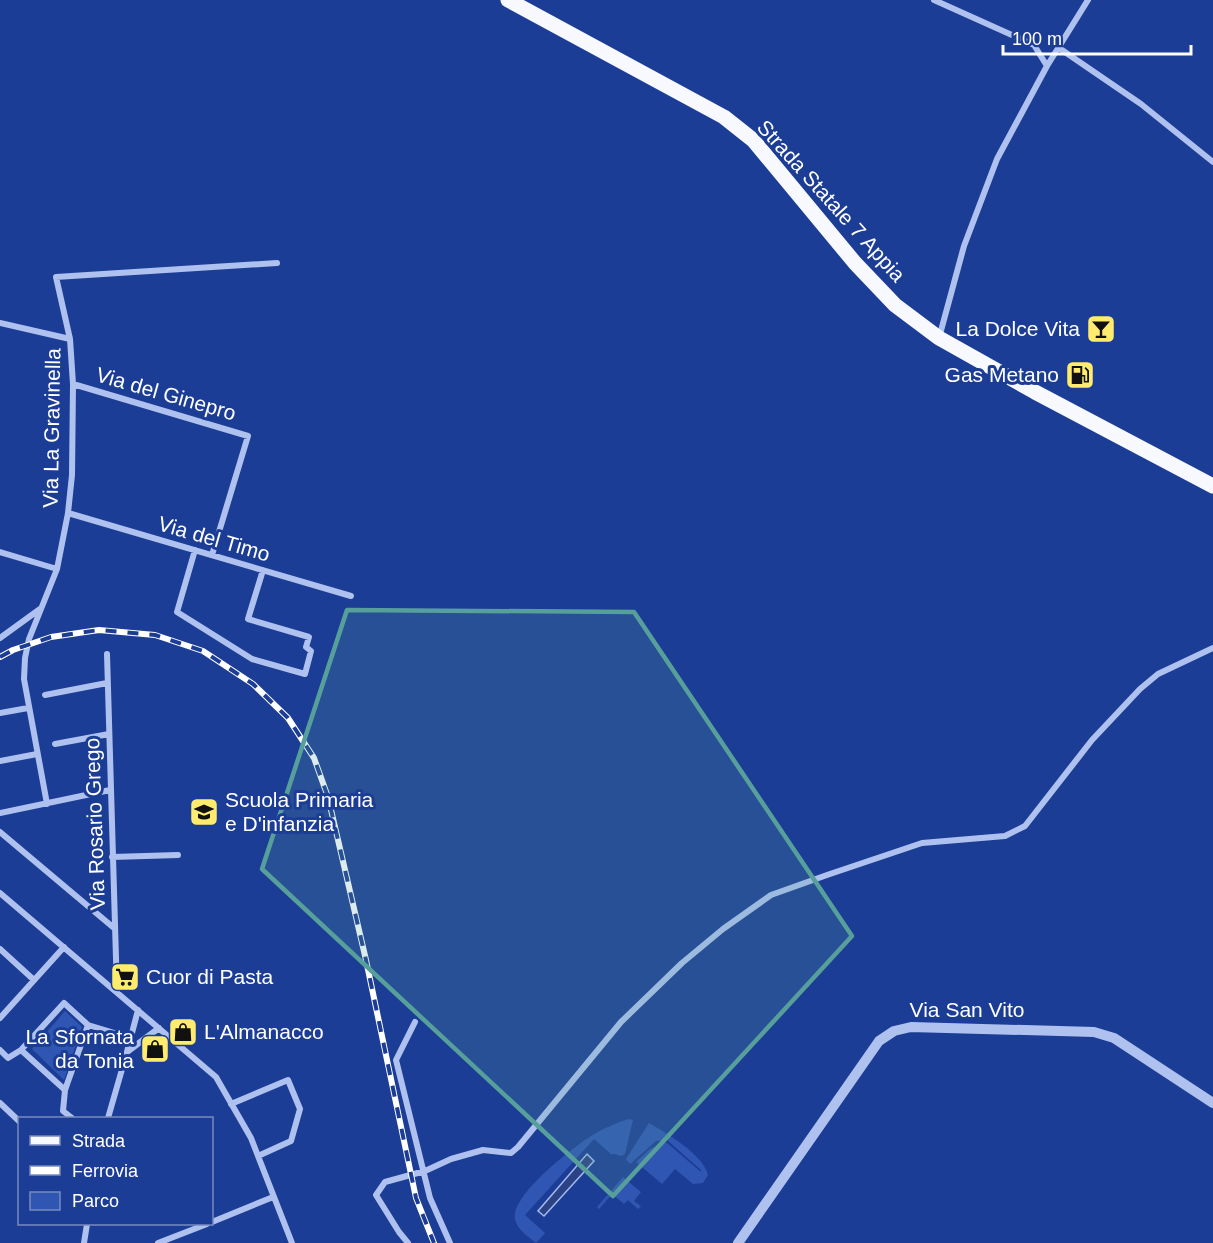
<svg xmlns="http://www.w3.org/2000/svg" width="1213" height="1243" font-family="Arial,sans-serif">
  <rect width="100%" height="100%" fill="#1c3d95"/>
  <path fill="#3056b3" d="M65,1011L82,1027L64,1080L32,1049Z
    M629,1119L633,1120L625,1154L621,1156L615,1154H611L594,1139L525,1215L545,1233L536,1243C528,1236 517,1230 515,1219C511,1195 571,1149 591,1136C602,1129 616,1123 629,1119Z
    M649,1123C666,1133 703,1154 708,1175L703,1183L693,1184L675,1169L662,1184L636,1162L650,1149L663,1142L667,1143L701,1172V1170L667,1140L656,1141L630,1164L626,1159Z
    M623,1177L641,1192L634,1201L641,1206L638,1209L628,1200L624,1204L612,1194L599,1209L597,1207Z"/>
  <path fill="#2b4385" stroke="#a2baf1" stroke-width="1.5" d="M587,1154L594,1161L544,1216L538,1211Z"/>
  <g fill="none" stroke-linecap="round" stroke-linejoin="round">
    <path stroke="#afc2ef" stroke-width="6" d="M934,0L1034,45L1047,66L997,159L964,246L939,338
      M1059,48L1141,104L1213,162
      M1047,66L1088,0
      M0,323L70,339
      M73,384L248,436L212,555
      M68,513L351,596
      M195,550L177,612L252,659L305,674L311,651L306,647L309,637L248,619L263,570
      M0,552L57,569
      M0,638L40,609
      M107,654L117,992
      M45,695L107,683
      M0,713L28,708
      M55,744L109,734
      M0,761L37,754
      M47,804L24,679L25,658L29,639L57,569L68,513L72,475L73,384L70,339L56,277L277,263
      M0,813L110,790
      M0,832L114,928
      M112,857L178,855
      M0,893L216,1077L251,1138L292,1243
      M0,949L34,980
      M138,1010L127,1052L159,1028
      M0,1018L64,947
      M415,1022L396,1060L430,1198L450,1243
      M0,1050L8,1058L21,1050L65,1090L63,1111L72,1118
      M21,1050L64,1003L88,1025L131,1038
      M65,1090L88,1025
      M0,1103L20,1122
      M231,1104L288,1080L300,1109L291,1141L258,1156
      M108,1118L127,1052
      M212,1222L273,1197
      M84,1243L87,1224
      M158,1243L207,1224
      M408,1243L399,1232L376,1195L385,1182L425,1171L451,1159L483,1150L511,1153L518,1147L621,1022L682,963L723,929L771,895L827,875L922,843L1005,836L1025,826L1092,740L1140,689L1158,674L1213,648"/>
    <path stroke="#afc2ef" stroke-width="10" d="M738,1243L879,1041L894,1031L911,1027L1094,1032L1114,1038L1213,1103"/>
    <path stroke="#f7f9ff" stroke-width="15" d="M508,0L724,117L753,140L855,263L895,305L939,338L1035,392L1213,486"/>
    <g stroke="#fff" stroke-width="6">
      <path id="rail" d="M0,657L13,650L51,637L99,630L155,635L203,651L253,684L288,718L314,758L328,797L366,960L416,1198L434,1243"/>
    </g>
    <use href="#rail" stroke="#1c3d95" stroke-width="4" stroke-dasharray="11" stroke-linecap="butt"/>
  </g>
  <path fill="#579f9a" fill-opacity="0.2" stroke="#579f9a" stroke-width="4.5" stroke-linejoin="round" d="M347,610L634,612L852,936L613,1196L262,869Z"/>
  <defs>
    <g id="bar-square" transform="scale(1.5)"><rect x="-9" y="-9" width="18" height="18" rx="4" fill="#ffec6e" stroke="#1c3d95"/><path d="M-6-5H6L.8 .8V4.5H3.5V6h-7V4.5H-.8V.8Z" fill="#111"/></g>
    <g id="fuel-square" transform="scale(1.5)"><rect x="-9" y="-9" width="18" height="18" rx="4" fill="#ffec6e" stroke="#1c3d95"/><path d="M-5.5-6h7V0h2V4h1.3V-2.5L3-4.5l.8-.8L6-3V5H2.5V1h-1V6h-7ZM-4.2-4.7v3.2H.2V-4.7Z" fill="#111"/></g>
    <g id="school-square" transform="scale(1.5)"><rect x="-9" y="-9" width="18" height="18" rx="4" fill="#ffec6e" stroke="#1c3d95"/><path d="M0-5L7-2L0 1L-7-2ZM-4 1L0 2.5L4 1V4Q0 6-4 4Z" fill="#111"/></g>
    <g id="supermarket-square" transform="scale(1.5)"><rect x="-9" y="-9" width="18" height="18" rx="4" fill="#ffec6e" stroke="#1c3d95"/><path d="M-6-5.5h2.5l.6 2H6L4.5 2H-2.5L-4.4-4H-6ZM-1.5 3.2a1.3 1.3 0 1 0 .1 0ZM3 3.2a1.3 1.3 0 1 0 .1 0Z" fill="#111"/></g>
    <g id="shop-square" transform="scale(1.5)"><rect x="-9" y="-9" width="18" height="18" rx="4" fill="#ffec6e" stroke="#1c3d95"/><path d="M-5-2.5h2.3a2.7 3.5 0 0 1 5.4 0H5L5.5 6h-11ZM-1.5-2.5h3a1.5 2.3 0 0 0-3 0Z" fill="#111"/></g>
  </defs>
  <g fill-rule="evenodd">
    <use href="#bar-square" x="1101" y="329"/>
    <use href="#fuel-square" x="1080" y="375"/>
    <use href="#school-square" x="204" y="812"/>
    <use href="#supermarket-square" x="125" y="977"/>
    <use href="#shop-square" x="183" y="1032"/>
    <use href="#shop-square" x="155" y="1049"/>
  </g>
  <g text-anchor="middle" stroke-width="6" stroke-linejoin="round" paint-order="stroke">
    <g font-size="21" fill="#fff" stroke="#1c3d95">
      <text transform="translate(831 201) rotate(48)" y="7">Strada Statale 7 Appia</text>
      <text transform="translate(166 394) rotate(16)" y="7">Via del Ginepro</text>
      <text transform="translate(52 428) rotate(-89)" y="7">Via La Gravinella</text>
      <text transform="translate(214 539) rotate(16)" y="7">Via del Timo</text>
      <text transform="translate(95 824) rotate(-92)" y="7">Via Rosario Grego</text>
      <text x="967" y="1017">Via San Vito</text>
    </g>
    <g font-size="21" fill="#fff" stroke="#1c3d95" text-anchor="end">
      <text x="1080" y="336">La Dolce Vita</text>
      <text x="1059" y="382">Gas Metano</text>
      <text x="225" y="807" text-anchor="start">Scuola Primaria<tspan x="225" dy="24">e D'infanzia</tspan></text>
      <text x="146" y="984" text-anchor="start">Cuor di Pasta</text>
      <text x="204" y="1039" text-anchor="start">L'Almanacco</text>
      <text x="134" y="1044">La Sfornata<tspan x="134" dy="24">da Tonia</tspan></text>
    </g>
  </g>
  <rect x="18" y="1117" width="195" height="108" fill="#1c3d95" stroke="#778bbf" stroke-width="1.5"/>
  <rect x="30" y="1136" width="30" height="9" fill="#f7f9ff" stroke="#778bbf" stroke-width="1.5"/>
  <text x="72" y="1147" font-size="18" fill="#ffffff">Strada</text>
  <rect x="30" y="1166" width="30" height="9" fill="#ffffff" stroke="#778bbf" stroke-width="1.5"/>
  <text x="72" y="1177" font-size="18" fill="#ffffff">Ferrovia</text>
  <rect x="30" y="1192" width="30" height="18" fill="#3056b3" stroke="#778bbf" stroke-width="1.5"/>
  <text x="72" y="1207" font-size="18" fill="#ffffff">Parco</text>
  <path d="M1003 45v9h188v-9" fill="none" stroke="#ffffff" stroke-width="3"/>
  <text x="1012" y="45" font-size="18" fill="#ffffff" stroke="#1c3d95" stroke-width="4.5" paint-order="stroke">100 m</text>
</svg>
